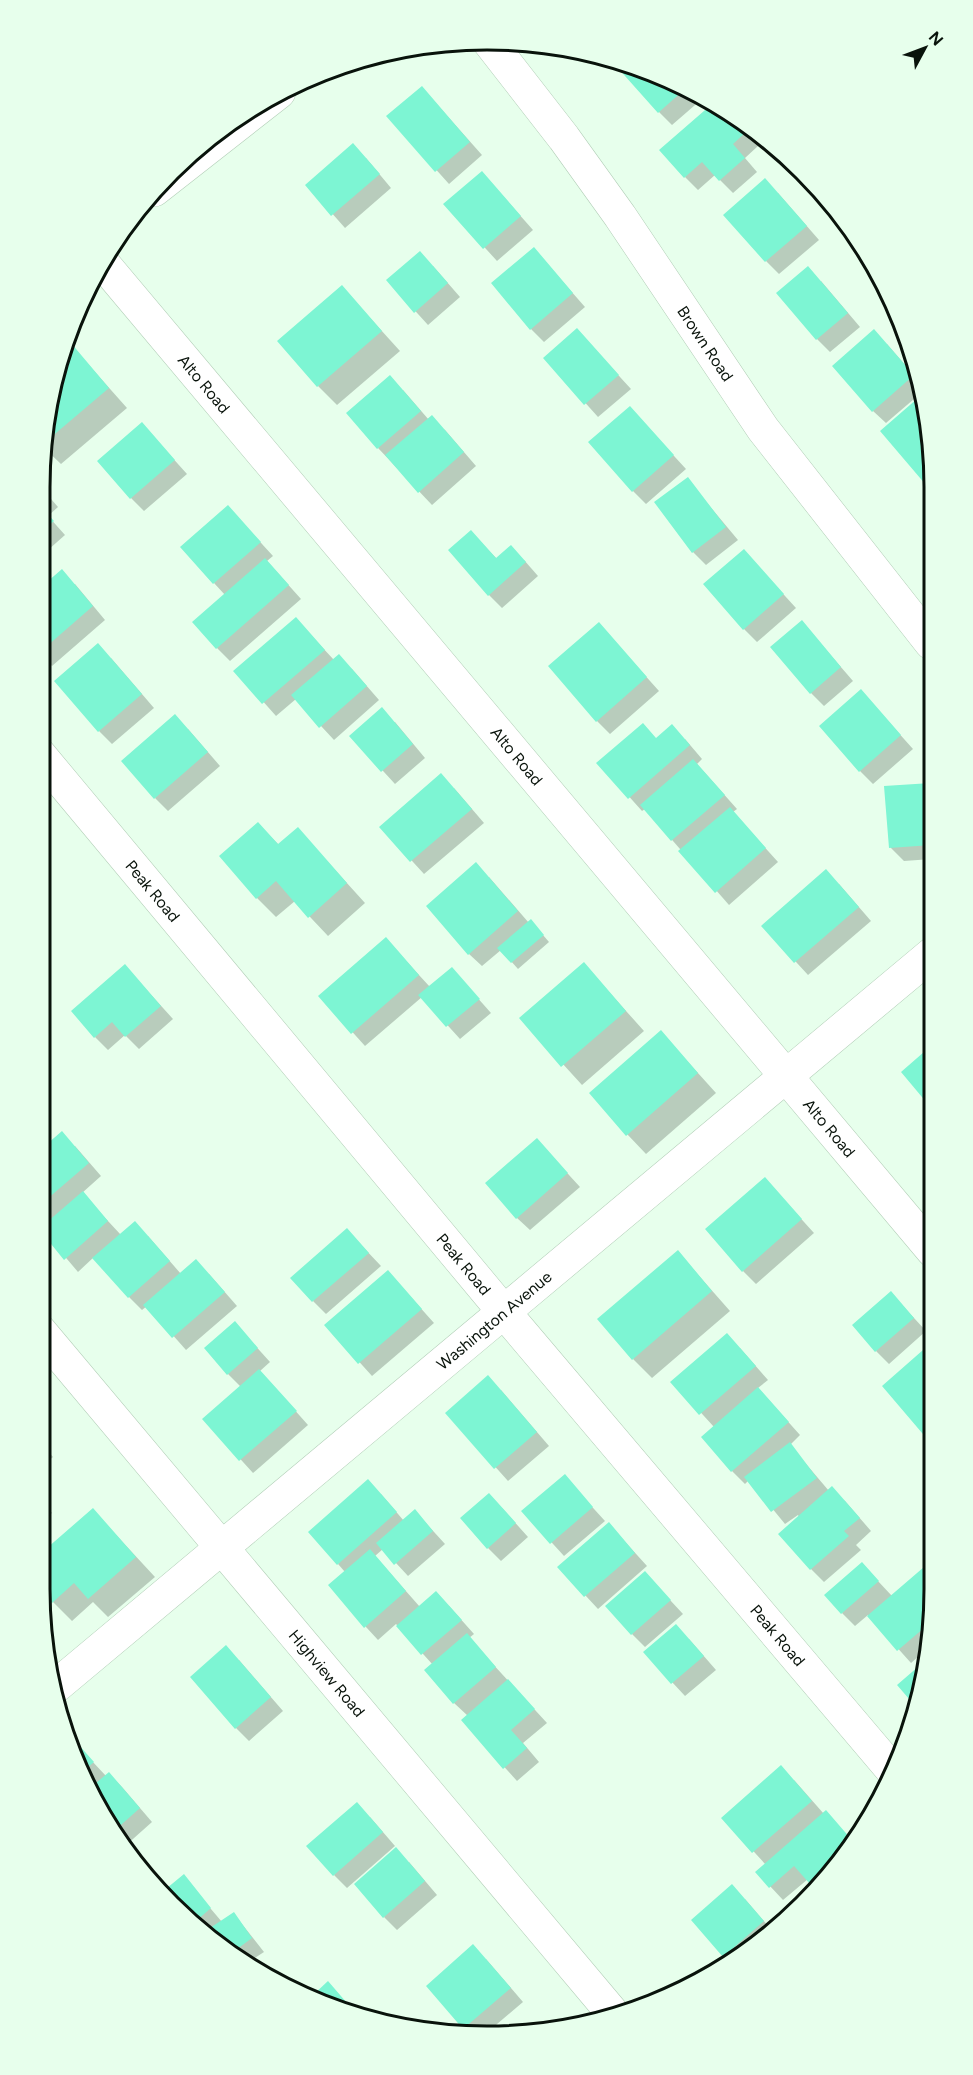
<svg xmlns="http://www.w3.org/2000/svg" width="973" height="2075" font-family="Figtree,sans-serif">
  <rect width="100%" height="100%" fill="#e7ffec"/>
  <path fill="#0003" d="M603,57L615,60L611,64Z
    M624,63L657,73L702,99L672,125L659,112Z
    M434,101L482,155L449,184L388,116Z
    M713,105L731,116L758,146L745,158L757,172L733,193L715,175L698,190L685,177Z
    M366,158L391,188L345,228L307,185Z
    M494,186L533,230L497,261L445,204Z
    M778,193L819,240L779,274L766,261Z
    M534,249L585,307L544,342L531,329Z
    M433,266L460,297L428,325L388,281Z
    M821,281L860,327L830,352L817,339Z
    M342,287L400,351L337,405L318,386Z
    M577,330L631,389L598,417L545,358Z
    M887,344L917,379L921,393L886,423L873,411Z
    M71,345L127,408L61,464L43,447L48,399L62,353Z
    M403,390L429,420L445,430L476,466L432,505L378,448Z
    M918,400L924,406L930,428V487L927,484Z
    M630,408L686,469L646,504L633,491Z
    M142,424L187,474L144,511L131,498Z
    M687,479L738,540L706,565L693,552Z
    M39,485L58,507L48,516L65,535L39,558Z
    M228,507L273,556L267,561L301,599L230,661L217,648L225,595L214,583Z
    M471,532L497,559L524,560L538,576L502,608L489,595Z
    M744,551L796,608L757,642L744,629Z
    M39,584L43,588L75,584L105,620L52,666L39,653Z
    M296,619L334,660L352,669L379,700L334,740L296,699L276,716L236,671Z
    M802,622L853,681L824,706L811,693Z
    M599,624L659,691L610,734L597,721Z
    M111,658L154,708L112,744L99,731Z
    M861,691L913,749L873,784L860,771Z
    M395,722L425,758L395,784L351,736Z
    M188,729L220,766L168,811L155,798Z
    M657,739H685L702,759L697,764L737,809L733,812L778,862L729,905L645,809L642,811L599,763Z
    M931,784L932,859L904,861L891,848L885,788Z
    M454,788L484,823L424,874L381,827Z
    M258,824L279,845L298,829L365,903L328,936L295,901L276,917L257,898Z
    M489,877L529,923L537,928L549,942L518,969L501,950L482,966L469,954Z
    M39,883L45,890L39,895Z
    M839,884L871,921L808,975L763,926Z
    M386,939L430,987L452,969L491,1013L460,1039L422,997L365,1046L320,996Z
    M584,964L644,1031L582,1085L521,1018Z
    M125,966L173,1019L139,1049L125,1035L108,1050L95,1037Z
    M661,1032L716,1093L646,1154L627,1134Z
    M537,1140L580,1187L530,1230L517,1218Z
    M75,1146L101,1176L82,1193L121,1235L148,1236L181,1274H209L237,1306L186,1350L147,1306L142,1310L129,1297L94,1257L78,1272L39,1226V1153Z
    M765,1179L814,1233L756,1284L743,1271Z
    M347,1230L381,1266L326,1314L313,1301Z
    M678,1252L730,1311L652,1378L633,1359Z
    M400,1285L434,1323L372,1376L326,1325Z
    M891,1293L926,1331L889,1364L876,1351Z
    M235,1323L270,1362L260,1371L308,1425L253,1473L204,1419L241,1387L228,1374Z
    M740,1348L768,1380L758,1388L800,1435L790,1445L829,1491L845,1501L871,1531L856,1545L861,1550L824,1582L811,1569L799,1517L798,1515L785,1524L749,1480L745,1484L732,1471L714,1427L673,1382Z
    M923,1352L933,1363L934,1443L884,1386Z
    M501,1390L549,1446L508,1481L447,1413Z
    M39,1441L53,1457L39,1469Z
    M564,1476L605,1521L564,1556L523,1511Z
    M381,1494L404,1521L415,1511L445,1544L408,1576L383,1549L375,1556L420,1607L449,1606L474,1634L469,1638L547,1723L523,1743L539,1762L517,1781L463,1721L468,1716L454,1703L433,1665L396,1624L378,1640L366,1627L345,1572L338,1564Z
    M39,1497L52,1513L39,1523Z
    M502,1508L528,1537L501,1561L488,1548Z
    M93,1510L155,1577L108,1617L93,1602L72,1621L53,1602Z
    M609,1524L647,1566L598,1609L559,1567Z
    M862,1564L892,1596L934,1579L928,1648L911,1663L868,1615L855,1626L842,1613Z
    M645,1573L683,1614L645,1647L632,1634Z
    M689,1639L716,1670L685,1696L645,1653Z
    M239,1660L283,1711L249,1741L236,1728Z
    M62,1729L106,1776L109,1774L122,1787L152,1822L124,1847L99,1812Z
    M794,1780L824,1814L850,1839L823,1884L817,1889L808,1879L783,1900L757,1872L766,1865L723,1818Z
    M370,1817L395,1846L347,1888L334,1875Z
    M409,1862L437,1895L397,1930L384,1917Z
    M183,1876L222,1922L234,1914L264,1952L247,1963L162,1894Z
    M745,1899L769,1927L729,1961L724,1956Z
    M486,1959L523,2002L490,2030H466L428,1986Z"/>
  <path fill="#7df5d3" d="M622,62L657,73L685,89L658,113L617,67Z
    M422,86L470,142L435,172L386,116Z
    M712,104L732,116L746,132L733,144L745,158L719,181L702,162L684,178L659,150Z
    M353,143L380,174L331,216L305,185Z
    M482,171L521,216L483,249L443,204Z
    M765,178L807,226L765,262L723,215Z
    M534,247L573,293L530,330L491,283Z
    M420,251L448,283L414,313L386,280Z
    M808,266L848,313L816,340L776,293Z
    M342,285L382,331L317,387L277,341Z
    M577,328L619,375L584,405L543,358Z
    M874,329L914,375L872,412L832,366Z
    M71,343L109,388L43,444L48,399L63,350Z
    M390,375L421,411L377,449L346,413Z
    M918,398L924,405L930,428V481L926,485L880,431Z
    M630,406L674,455L632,492L588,442Z
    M432,415L464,452L418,493L385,455Z
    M142,422L175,460L130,499L97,461Z
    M688,477L726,527L692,553L654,502Z
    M228,505L261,542L213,584L180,547Z
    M40,506L54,521L39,534V507Z
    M471,530L496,558L511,545L526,562L488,596L448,550Z
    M744,549L784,594L743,630L703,584Z
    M265,558L289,585L216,649L192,622Z
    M62,569L93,606L39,653V589Z
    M296,617L325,650L262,704L233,671Z
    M802,620L841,667L810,694L770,647Z
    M599,622L647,677L596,722L548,666Z
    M98,643L142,694L98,732L54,681Z
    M339,654L367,686L319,728L291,695Z
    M861,689L901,735L859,772L819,726Z
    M382,707L413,744L381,772L349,736Z
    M175,714L208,752L154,799L121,761Z
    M643,723L656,738L672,724L690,745L628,799L596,763Z
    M693,759L725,795L671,841L640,805Z
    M441,773L472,809L410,862L379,827Z
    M931,783L932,845L889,848L884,786Z
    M730,807L766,848L715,893L678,851Z
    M258,822L278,844L298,827L347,883L308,918L276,881L256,899L219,856Z
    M476,862L518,911L468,955L426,906Z
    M826,869L859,907L794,963L761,926Z
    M531,919L544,935L511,963L497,948Z
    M386,937L419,975L351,1034L318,996Z
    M584,962L626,1011L561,1067L519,1018Z
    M125,964L161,1006L125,1037L112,1022L94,1038L71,1011Z
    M452,967L480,999L446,1027L418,995Z
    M661,1030L698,1073L626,1136L589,1093Z
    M932,1045V1109L901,1072Z
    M62,1131L89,1163L39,1206V1151Z
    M537,1138L568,1173L516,1219L485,1183Z
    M765,1177L802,1219L742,1272L705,1229Z
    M83,1191L108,1221L64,1260L39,1229Z
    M135,1221L170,1261L128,1298L92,1258Z
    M347,1228L369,1253L312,1302L290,1278Z
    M678,1250L712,1291L632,1360L597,1319Z
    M196,1259L225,1292L172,1338L143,1305Z
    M388,1270L422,1309L358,1364L324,1325Z
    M891,1291L914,1318L875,1352L852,1325Z
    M235,1321L258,1348L227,1375L204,1348Z
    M727,1333L756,1366L699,1415L670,1382Z
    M923,1350L933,1362V1435L928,1440L882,1386Z
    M259,1369L297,1411L239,1461L202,1419Z
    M488,1375L537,1432L494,1469L445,1413Z
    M758,1387L789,1422L731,1472L701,1437Z
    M790,1442L817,1478L771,1512L744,1477Z
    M565,1474L593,1507L550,1544L521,1511Z
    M368,1479L397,1512L337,1565L308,1532Z
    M832,1486L860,1518L844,1531L849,1536L810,1570L778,1534Z
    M489,1493L516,1523L487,1549L460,1518Z
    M93,1508L136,1557L88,1599L74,1583L52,1603L39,1588V1555Z
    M415,1509L433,1531L394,1565L376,1543Z
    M609,1522L635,1553L584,1597L557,1567Z
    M370,1549L406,1591L364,1628L328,1585Z
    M862,1562L879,1581L841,1614L824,1595Z
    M924,1567L934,1579L931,1622L897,1651L867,1616Z
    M645,1571L671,1600L631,1635L605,1606Z
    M436,1591L462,1620L421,1655L396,1626Z
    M676,1624L704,1656L671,1684L643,1652Z
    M467,1633L496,1667L453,1704L424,1670Z
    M226,1645L271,1697L235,1729L190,1677Z
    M927,1659L925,1675L916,1707L897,1685Z
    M508,1679L535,1709L511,1730L527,1748L503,1769L461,1720Z
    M62,1726L94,1762L81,1773L63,1733Z
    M781,1765L812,1801L752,1853L721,1818Z
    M109,1772L140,1808L113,1832L99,1812L89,1789Z
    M357,1802L383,1832L333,1876L306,1846Z
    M826,1810L851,1839L837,1861L810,1884L794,1866L769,1888L755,1872Z
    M396,1847L425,1881L383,1918L354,1884Z
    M184,1874L211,1908L196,1921L161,1893Z
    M732,1884L764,1921L723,1957L691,1920Z
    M234,1912L252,1938L233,1952L207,1930Z
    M473,1944L511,1988L463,2029L426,1986Z
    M328,1981L353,2010L313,1995Z"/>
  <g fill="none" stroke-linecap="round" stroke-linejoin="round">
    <g stroke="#b2ceb7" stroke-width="34">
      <g id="street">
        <path id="s1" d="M487,39L564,138L620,216L763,429L931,643"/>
        <path d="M154,190L279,92"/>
        <path id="s2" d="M102,262L933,1251"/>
        <path id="s3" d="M39,754L504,1312L893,1771"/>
        <path id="s4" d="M39,1330L615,2016"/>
        <path id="s5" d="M55,1687L932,954"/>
      </g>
    </g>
    <use href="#street" stroke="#fff" stroke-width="33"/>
  </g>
  <g text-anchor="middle" stroke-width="6" stroke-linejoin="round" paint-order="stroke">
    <g font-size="16" fill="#09130b" stroke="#e7ffec">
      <text dy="6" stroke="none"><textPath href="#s1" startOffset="375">Brown Road</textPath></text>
      <text dy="6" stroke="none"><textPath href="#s2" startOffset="159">Alto Road</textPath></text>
      <text dy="6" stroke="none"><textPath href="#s2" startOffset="645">Alto Road</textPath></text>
      <text dy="6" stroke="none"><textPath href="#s3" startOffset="178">Peak Road</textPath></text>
      <text dy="6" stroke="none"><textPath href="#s2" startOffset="1131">Alto Road</textPath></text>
      <text dy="6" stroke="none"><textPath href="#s3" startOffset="664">Peak Road</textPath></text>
      <text dy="6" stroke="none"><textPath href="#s5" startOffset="572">Washington Avenue</textPath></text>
      <text dy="6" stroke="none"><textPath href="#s3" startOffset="1150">Peak Road</textPath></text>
      <text dy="6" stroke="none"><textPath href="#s4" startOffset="448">Highview Road</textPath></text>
    </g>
  </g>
  <path d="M0 0H973V2075H0ZM487 50H487A437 437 0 0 1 924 487V1589A437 437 0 0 1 487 2026H487A437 437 0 0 1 50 1589V487A437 437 0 0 1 487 50Z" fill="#e7ffec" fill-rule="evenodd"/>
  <path fill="none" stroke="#09130b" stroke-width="3" d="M487 50H487A437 437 0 0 1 924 487V1589A437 437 0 0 1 487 2026H487A437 437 0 0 1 50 1589V487A437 437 0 0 1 487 50Z"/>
  <g transform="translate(925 48) rotate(49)" stroke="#e7ffec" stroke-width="4.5" paint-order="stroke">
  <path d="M0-4.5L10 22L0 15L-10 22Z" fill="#09130b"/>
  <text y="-9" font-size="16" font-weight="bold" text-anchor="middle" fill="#09130b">N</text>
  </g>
</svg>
